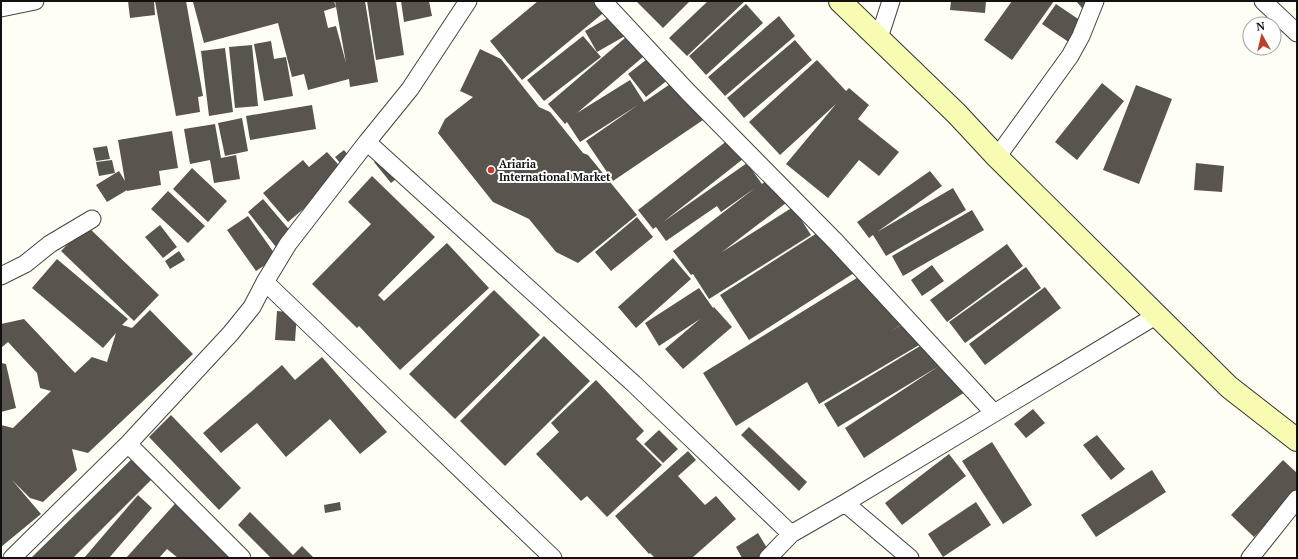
<svg xmlns="http://www.w3.org/2000/svg" width="1298" height="559" font-family="'PT Serif',serif">
  <rect width="100%" height="100%" fill="#fffef5"/>
  <path fill="#59544d" d="M128,1H154L155,15L130,18Z
    M155,1H186L203,96L198,97L200,112L176,116Z
    M198,1H334L336,7L324,11L328,28L336,26L346,63L335,1H365L378,82L350,87L349,79L308,90L304,74L292,77L278,23L204,43L193,2Z
    M367,1H396L404,55L376,60Z
    M401,1H429L432,16L404,22Z
    M538,1H600L607,10L522,80L490,41Z
    M636,1H690L663,28Z
    M708,1H745L687,56L669,38Z
    M951,1H986L985,13L950,10Z
    M1012,1H1054L1012,60L984,40Z
    M1076,1H1101L1087,14Z
    M746,4L763,23L706,75L689,56Z
    M1056,4L1090,27L1076,47L1042,24Z
    M620,11L650,51L577,113L630,80L644,102L679,78L706,118L613,181L586,141L638,105L580,142L567,122L565,124L548,104L632,32L597,52L585,31Z
    M779,16L795,36L725,96L708,77Z
    M583,36L601,57L544,101L527,80Z
    M795,40L812,60L744,118L727,98Z
    M271,41L274,59L286,57L293,96L264,101L254,44Z
    M252,45L258,106L235,108L229,47Z
    M225,48L233,112L209,116L201,51Z
    M480,49L501,59L539,107L550,112L583,153L588,155L637,215L578,263L556,252L529,219L493,202L438,133L445,119L473,97L460,91Z
    M656,52L674,75L646,97L628,74Z
    M817,60L846,91L849,88L869,105L858,119L899,152L879,176L859,160L828,198L786,164L836,104L780,155L749,122Z
    M1102,83L1124,101L1077,160L1055,142Z
    M1136,85L1172,99L1139,184L1103,170Z
    M312,105L316,129L250,140L246,116Z
    M242,118L248,151L225,156L218,123Z
    M215,124L221,158L236,155L240,179L214,183L210,160L190,164L184,129Z
    M172,131L178,168L159,171L161,185L127,191V190L107,202L96,185L119,171L125,181L118,140Z
    M728,140L743,159L663,222L747,163L762,184L768,179L786,203L722,252L793,207L811,235L709,299L693,274L691,275L673,251L755,188L721,212L717,206L666,241L656,227L653,229L638,210Z
    M107,146L110,159L96,161L93,148Z
    M344,150L354,162L345,169L335,157Z
    M389,150L406,171L391,183L374,162Z
    M327,152L346,173L288,222L263,193L303,160L309,167Z
    M112,160L115,173L99,176L96,162Z
    M1196,163L1224,166L1222,192L1194,190Z
    M192,168L227,201L208,222L173,189Z
    M930,171L942,186L877,232L953,188L966,210L886,256L873,235L869,238L857,222Z
    M372,176L435,237L378,295L384,301L447,243L489,288L400,370L359,326L357,328L312,284L371,224L348,202Z
    M168,191L205,226L188,243L151,209Z
    M263,199L292,233L276,247L248,212Z
    M972,210L984,230L903,276L892,256Z
    M248,216L277,257L256,271L227,230Z
    M637,217L653,237L611,271L595,252Z
    M86,225L159,295L134,321L61,251Z
    M160,225L177,247L163,258L145,237Z
    M825,228L854,273L749,340L720,295Z
    M1007,244L1023,266L947,322L930,300Z
    M179,251L185,260L170,269L165,261Z
    M673,258L691,279L636,328L618,307Z
    M57,259L128,319L122,325L132,328L150,310L193,354L88,453L72,449L77,470L43,502L30,498L12,480L41,514L1,547V425L13,428L51,391L40,388L37,373L8,342L1,348V324L24,319L75,373L92,357L107,362L116,333L103,348L32,288Z
    M932,265L944,281L922,296L911,280Z
    M1026,267L1041,288L965,343L949,322Z
    M865,273L908,320L890,332L912,318L926,341L819,404L807,382L736,426L703,373Z
    M1045,287L1061,308L985,365L969,344Z
    M699,288L713,308L714,307L732,327L683,369L665,349L700,319L659,346L645,323Z
    M494,290L540,335L455,419L409,374Z
    M277,311L297,313L295,341L275,340Z
    M544,336L590,381L505,466L460,421Z
    M930,340L968,390L864,458L845,428L939,366L838,427L824,404Z
    M322,357L387,432L360,454L330,419L286,457L257,423L221,453L203,433L282,365L295,380Z
    M1,363L6,364L16,408L1,412Z
    M596,380L644,431L636,439L662,465L607,517L587,496L581,501L536,454L559,432L551,423Z
    M1033,409L1045,423L1026,438L1014,424Z
    M171,415L241,488L219,510L149,437Z
    M749,427L807,482L799,491L741,435Z
    M659,430L678,449L663,463L644,444Z
    M1097,435L1125,469L1111,480L1083,445Z
    M992,442L1032,505L1003,524L962,461Z
    M140,451L160,471L73,558H31Z
    M688,451L696,460L678,476L705,505L716,496L736,519L692,558H655L650,553L649,554L615,516Z
    M949,454L966,476L902,525L885,503Z
    M1283,460L1297,473V498L1284,507L1254,537L1231,515Z
    M1152,470L1166,492L1096,537L1081,515Z
    M138,495L152,508L109,558H84Z
    M182,496L240,558H178L167,549L159,558H126Z
    M340,502L341,510L325,513L324,505Z
    M976,502L991,525L943,557L928,534Z
    M250,512L293,555L302,546L314,558H271L238,525Z
    M758,533L770,553L762,558H742L736,547Z"/>
  <g fill="none" stroke-linecap="round" stroke-linejoin="round">
    <g stroke="#444" stroke-width="19">
      <path id="street" d="M603,1L688,92L836,242L994,413
        M1263,1L1297,33
        M1,8L35,1
        M879,38L891,1
        M367,142L634,384L791,534
        M997,157L1070,56L1081,36L1095,1
        M1,276L25,264L50,244L92,219
        M265,282L553,558
        M128,444L242,558
        M845,503L910,558
        M12,558L128,444L231,333L252,307L265,282L288,244L367,142L410,89L468,1
        M768,558L791,534L845,503L1157,315
        M1250,558L1297,499"/>
    </g>
    <g stroke="#333" stroke-width="24">
      <path id="secondary" d="M840,1L957,114L997,157L1229,387L1297,440"/>
    </g>
    <use href="#street" stroke="#fff" stroke-width="17"/>
    <use href="#secondary" stroke="#f8fcb3" stroke-width="22"/>
  </g>
  <circle fill="#bd3e2c" stroke="#fff" stroke-width="1.5" cx="491" cy="170" r="4"/>
  <g text-anchor="middle" stroke-width="4" stroke-linejoin="round" paint-order="stroke">
    <g font-size="11" font-weight="bold" fill="#111" stroke="#fff" text-anchor="start">
      <text x="499" y="168">Ariaria<tspan x="499" dy="13">International Market</tspan></text>
    </g>
  </g>
  <rect width="1298" height="559" fill="none" stroke="#111111" stroke-width="4"/>
  <g transform="translate(1262 36) rotate(352)"><circle r="19" fill="#ffffff" stroke="#a0a0a0"/>
  <path d="M0-3L7 15L0 10L-7 15Z" fill="#bd3e2c"/>
  <text y="-6" font-size="11" font-weight="bold" text-anchor="middle" fill="#111111">N</text>
  </g>
</svg>
